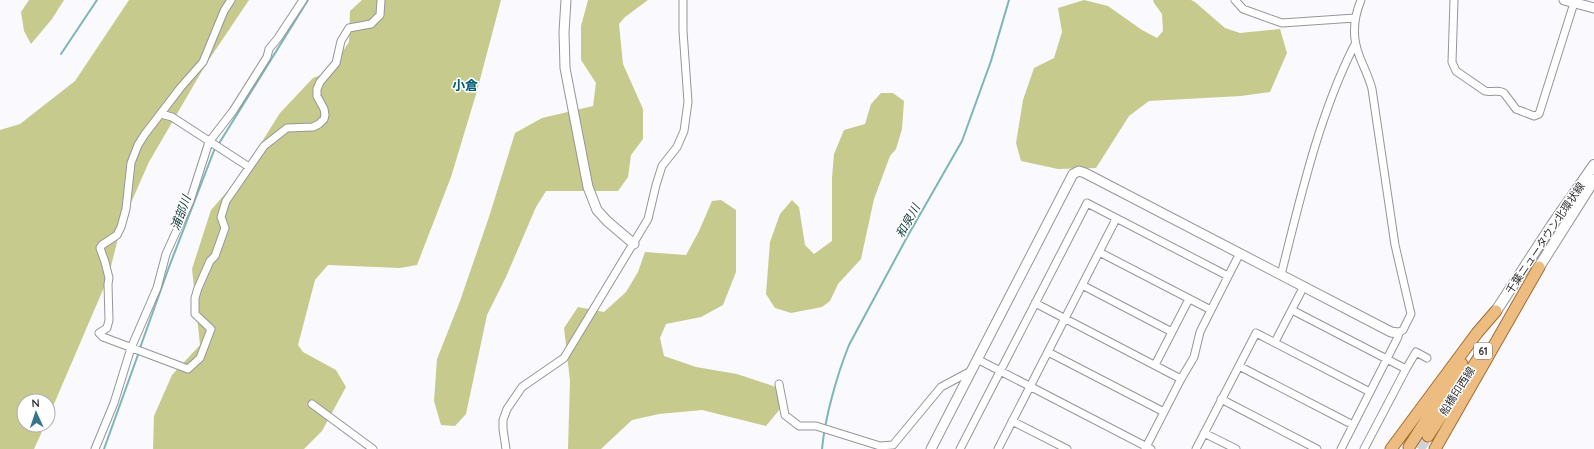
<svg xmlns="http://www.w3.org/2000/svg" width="1594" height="449" font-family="Quicksand,'Noto Sans JP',sans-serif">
  <rect width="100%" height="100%" fill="#faf9fd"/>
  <path fill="#c7ca8d" d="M29,0H64L52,19L31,44L24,31L21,12Z
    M129,0H249L206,64L149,162L122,223L108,278L48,418V401H24V425H45L34,449H0V130L20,124L75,81Z
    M362,0H501L477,91L451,177L417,265L400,268L328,265L315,280L298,345L303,352L336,370L346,387L322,431L304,449H153L154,416L172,375L200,345L192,269L211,210L239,178L280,113L313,78L329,72L349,42L350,11Z
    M588,0H648L625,17L619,24L623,64L643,109V139L631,155L628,177L618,191H546L536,207L506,277L487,315L466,414L455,426L441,425L434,401L437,359L460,301L489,217L515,133L542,118L593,106L596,83L581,60V26Z
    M1084,0L1108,6L1142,30L1157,38L1163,31L1162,14L1154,3L1153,0H1191L1195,2L1225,28L1240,33L1280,29L1287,53L1270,92L1241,96L1149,101L1129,116L1096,168L1058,169L1021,161L1016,143L1023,100L1034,68L1054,58L1062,32L1058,8Z
    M881,93H893L904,101L902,129L896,149L890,156L874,199L861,259L838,284L830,301L822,307L791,313L775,308L766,294L770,242L780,214L792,200L799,207L805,245L814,254L832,241V178L834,154L844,130L865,124L871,104Z
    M721,200L736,210V272L723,305L701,317L666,324L660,338L664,356L696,367L737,374L779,388L780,409L766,426L702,410L659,414L632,420L601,449H568L570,381L564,328L578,307L604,312L626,292L638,272L645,252L686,255L699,231L712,201Z"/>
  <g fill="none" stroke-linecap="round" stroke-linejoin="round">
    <path stroke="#7cb6b8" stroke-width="2" d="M61,54L97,0
      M218,145L308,0
      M140,348L169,267L215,148
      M104,449L139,352
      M822,449C825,417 837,375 849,345L906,239L962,141L991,61L1009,0"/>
    <path stroke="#d2d1d5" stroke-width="11" stroke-dasharray="11 5.5" stroke-linecap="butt" d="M1419,449L1428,436"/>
    <g stroke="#969599" stroke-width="9">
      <path id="minor" d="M231,0L224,11L203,62L181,87L145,134L138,145L131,163L126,209L121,227L117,235L102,245L100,248L105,262L109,278L108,284L109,320L107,328L99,333L103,337L188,369L200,358L211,329L195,314V298L198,288L210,261L215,256L225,228L221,217L226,201L264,146L287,128L313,127L319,124L324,119L325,115L324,109L317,96V89L320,82L336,63L341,41L349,28L371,24L380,15L381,0
        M1235,0L1243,9L1282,23L1355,18
        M1454,0L1452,62L1456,71L1485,91C1492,93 1498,89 1504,93L1516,109L1534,116L1539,114L1574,3
        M161,114L172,117L249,167
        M1099,252L1211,310L1240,253
        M1281,275C1300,199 1319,115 1354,46
        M1082,285L1172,332
        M1035,303L1181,379L1145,449
        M1292,310L1406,369L1364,449
        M1275,342L1304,286
        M1048,352L1164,412
        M977,359L1151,449
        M1155,365L1189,299
        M1239,366L1353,425
        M1406,369L1416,352L1427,358
        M1181,379L1194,357L1200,332L1211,310
        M779,384L785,415L799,426H816L880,446L893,445L941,387L971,371
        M1221,399L1317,449
        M312,404L373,449
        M1012,421L1067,449
        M1204,433L1236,449
        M95,449L114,403L131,348L157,288L166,254L190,201L209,142L233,111L267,57L269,49L278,38L303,0
        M506,449L503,429V420L507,409L522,387L564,358L648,219L656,185L662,166L677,147L684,131L688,102L683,31V0
        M960,449L1087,203L1228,276
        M998,449L1116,219
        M1196,449L1256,333L1370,392
        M1341,449L1398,337V333L1403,330L1411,314L1395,245L1372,89C1369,77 1363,66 1359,55C1352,37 1354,17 1361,0"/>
    </g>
    <g stroke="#969599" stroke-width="11">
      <path id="tertiary" d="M566,0L564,32L565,68L588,187L597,210L607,221L634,244
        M1564,0L1594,8
        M931,449L1073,174L1079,171L1085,173L1391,332L1398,333"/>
    </g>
    <g stroke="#969599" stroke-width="12">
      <path id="secondary" d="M1539,267L1594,180
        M1496,311L1552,225L1594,165"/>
    </g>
    <g stroke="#a26e2f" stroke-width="13">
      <path id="primary" d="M1428,436L1480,356
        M1409,447L1462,364
        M1391,449L1477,333L1496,311
        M1435,449L1539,267"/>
    </g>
    <use href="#minor" stroke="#fff" stroke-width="7"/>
    <use href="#tertiary" stroke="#fff" stroke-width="9"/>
    <use href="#secondary" stroke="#fff" stroke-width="10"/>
    <use href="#primary" stroke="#ecbc81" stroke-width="11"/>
  </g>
  <g text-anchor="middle" stroke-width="3" stroke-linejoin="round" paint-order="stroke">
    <rect fill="#fff" stroke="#707071" stroke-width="1" x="1474" y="343" width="18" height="16" rx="3"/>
    <g font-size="10" font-weight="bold" fill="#323234">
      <text x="1483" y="355">61</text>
    </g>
    <g font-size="11" fill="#323234" stroke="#fff">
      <text transform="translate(1545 238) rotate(-56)" y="4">千葉ニュータウン北環状線</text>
      <text transform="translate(1457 391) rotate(-57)" y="4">船橋印西線</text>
    </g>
    <g font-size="12" font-style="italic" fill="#123a3b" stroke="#fff">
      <text transform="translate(181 213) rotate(-70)" y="4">浦部川</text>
      <text transform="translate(908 221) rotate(-61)" y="4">和泉川</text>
    </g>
    <g font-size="13" font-weight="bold" fill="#035c72" stroke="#fff">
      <text x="465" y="90">小倉</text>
    </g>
  </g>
  <g transform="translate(36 413) rotate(357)"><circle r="19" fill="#ffffff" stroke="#adadae"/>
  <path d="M0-3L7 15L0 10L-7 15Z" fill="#36768a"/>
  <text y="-6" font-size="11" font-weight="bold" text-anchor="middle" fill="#323234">N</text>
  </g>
</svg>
